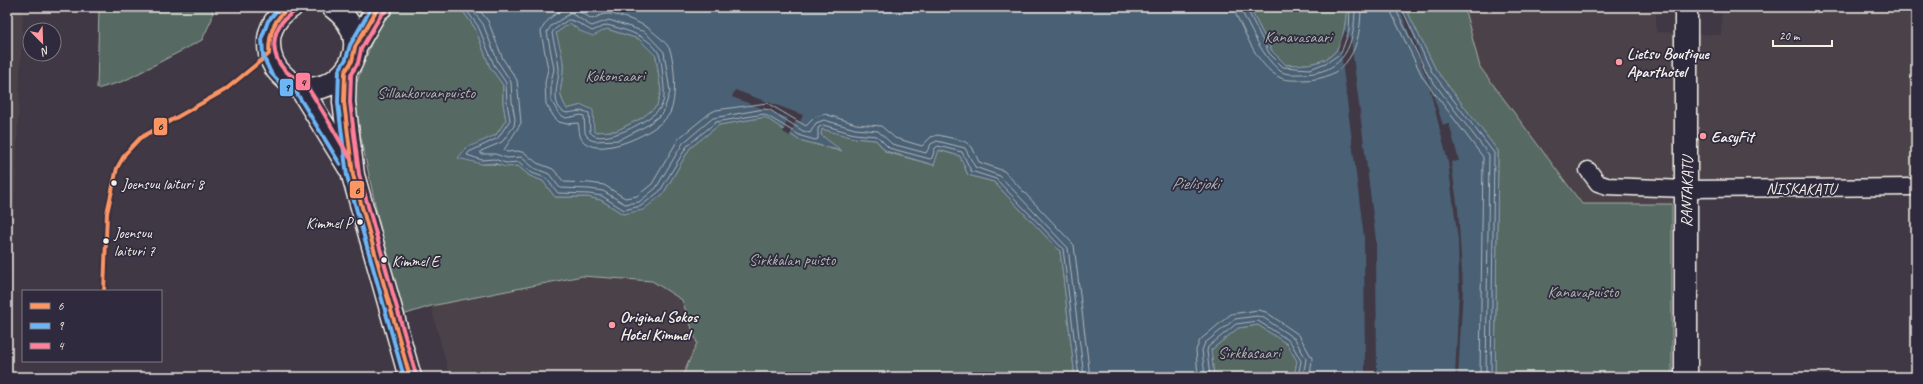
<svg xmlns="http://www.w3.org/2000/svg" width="1923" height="384" font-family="Caveat,sans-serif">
  <rect width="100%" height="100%" fill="#403845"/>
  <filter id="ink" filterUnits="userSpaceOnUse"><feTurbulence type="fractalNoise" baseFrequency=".025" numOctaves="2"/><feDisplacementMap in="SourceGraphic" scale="8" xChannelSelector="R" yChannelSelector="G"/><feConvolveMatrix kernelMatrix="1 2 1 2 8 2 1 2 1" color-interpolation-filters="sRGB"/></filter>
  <g filter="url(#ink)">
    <path fill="#4c424a" d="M7,7H23L7,377Z
      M1464,7H1656V32L1721,35L1722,7H1916V195L1688,193L1672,204H1582L1480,67Z
      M582,276L652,281L682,300L697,343L682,377H450L431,306Z"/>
    <path fill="#576a64" stroke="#a6aea6" d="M99,7H213L212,19L202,40L124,81L97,89Z
      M355,7H460L475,28L490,67L503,85V103L506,120L496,135L481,142L482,164C495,163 505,167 518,166L530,176L543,181L555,197H588L601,200L623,214L663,194L690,148L719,125L765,117L799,140L840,151L821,135L822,129L854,138L876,140L886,152L934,165L938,150L960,156L968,175L994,182L1060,251L1075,377H682L697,343L682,300L652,281L582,276L431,306L403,315L382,237L352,95L374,36Z
      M1249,7H1347C1343,54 1335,65 1286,65L1272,51Z
      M1405,7H1464L1480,67L1582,204H1672V377H1495L1498,151L1436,70Z
      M570,23L580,31L607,29L639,39L656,56L661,91L657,106L642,118L616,131L594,132L582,105L567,109C556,91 562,89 563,70C564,59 558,44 556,33Z
      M1258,325L1287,344L1297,361L1294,377H1214L1211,350L1238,328Z"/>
    <path fill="#4a6175" stroke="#8e9ba3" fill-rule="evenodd" d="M460,7H1249L1272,51L1286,65C1335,65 1343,54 1347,7H1405L1436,70L1498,151L1495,377H1294L1297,361L1287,344L1258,325L1238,328L1211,350L1214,377H1075L1060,251L994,182L968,175L960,156L939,150L934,165L886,151L876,140L854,138L822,129L821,135L842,151L799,140L765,117L719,125L690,148L663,194L643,210L623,214L601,200L588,197H555L543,181L530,176L518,166L506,167L494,163L482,164L458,158L466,148L496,135L506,120L503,103V85L490,67L475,28ZM570,23L580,31L593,36L607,29L639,39L656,56L661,91L657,106L642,118L616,131L594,132L593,110L582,105L567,109C556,91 562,89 563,70C564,59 559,44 556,33Z"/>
    <path fill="#403845" d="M1399,7H1402L1418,49L1443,125L1449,123L1459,161L1451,162L1458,209L1463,288L1458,377H1455L1459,287L1458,240L1448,162L1428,82Z
      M1345,30L1351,40L1376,240L1377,377H1365L1364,238L1341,53L1338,49Z
      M735,90L803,115L800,122L796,120L790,136L783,132L788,118L732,97Z"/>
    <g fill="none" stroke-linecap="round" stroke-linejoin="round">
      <path stroke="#b0b7ba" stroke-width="1" d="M464,7L478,26L494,65L506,83L507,103L510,120L498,138L469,152L467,155L482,160L494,159L506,163L519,162L532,173L546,178L558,193L589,194L602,196L624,210L641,206L660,191L687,146L716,122L764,114L801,136L815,140L818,139V128L823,125L854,134L877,136L889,148L930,159L932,158L935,148L938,146L962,152L971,171L996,179L1063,249L1079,377
        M470,7L483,24L498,62L511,82L512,102L515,119L514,126L502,142L481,151V154H495L507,158L521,157L534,168L549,174L560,188L589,189L603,191L625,204L639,202L656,188L683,143L713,118L764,109L770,110L803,131L810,133L816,123L824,120L855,129L878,131L892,144L926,153L931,144L937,141L965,148L975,167L1000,176L1068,248L1084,377
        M477,7L488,21L503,59L517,80L521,123L504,150L507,152L518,151L525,153L537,163L553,169L564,182L590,183L604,185L625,198L637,196L652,184L679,138L710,113L716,110L767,103L806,126L815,117L825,114L856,124L881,126L895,138L922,146L931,137L938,135L964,141L972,147L979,162L1004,171L1074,245L1090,377
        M1235,7L1236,15C1247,36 1257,65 1279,77C1285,81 1295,80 1303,80C1349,80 1361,46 1361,7
        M1241,7L1242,12C1253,33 1262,56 1280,71C1286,75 1295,74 1301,74C1345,74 1355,44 1355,7
        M1246,7L1269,53L1283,67L1310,69L1328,62L1341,53L1349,31L1350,7
        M1390,7L1392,14L1423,78L1483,157L1480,377
        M1396,7L1397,12L1428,75L1489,155L1486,377
        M1401,7L1432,72L1494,153L1491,377
        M569,8L577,10L592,19C596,18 601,14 606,14C617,13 646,24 653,32C659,37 667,43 670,50C675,64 677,99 670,113C660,131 602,159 584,142C578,137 580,129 578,123L567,124L559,122L554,117L546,104L545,83L548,69L541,32C544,21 558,10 569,8Z
        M570,14C578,15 584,23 592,26L609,20L645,32L664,52L670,92L663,113L646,126L619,140L594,141L589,139L585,133L584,116L581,115L566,118L559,114L551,100V82L554,69L547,32L551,26Z
        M568,20C574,19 586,28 592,31L607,25C626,30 650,36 659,54C662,60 662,71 663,78C664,88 666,100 660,108C652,120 600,148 590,132L589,113C579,108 569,115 564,112C549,103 560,79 559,68C558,56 554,45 552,33L554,30Z
        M1198,377L1196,350L1200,340L1231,314L1258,310L1266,312L1299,335L1312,358L1310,377
        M1205,377L1202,350L1205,343L1235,319L1257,316L1264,318L1295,339L1306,359L1303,377
        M1210,377L1207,351L1208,347L1236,324L1258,321L1290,341L1301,361L1298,377"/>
      <g stroke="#f4f1e8" stroke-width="19">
        <path id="street" d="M1588,170L1598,183L1607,186L1686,189L1916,187"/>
      </g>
      <g stroke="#f4f1e8" stroke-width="25">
        <path id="secondary" d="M291,7C278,14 268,29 269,44C269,57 273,67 283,76C321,116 391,50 333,7
          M355,47L376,11L381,7
          M345,72L344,102L353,175L410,377
          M300,87L349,167
          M1686,377V7"/>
      </g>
      <use href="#street" stroke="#2f2a3d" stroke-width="16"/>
      <use href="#secondary" stroke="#2f2a3d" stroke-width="22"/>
      <g stroke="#2f2a3d" stroke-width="7">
        <path id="bus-1" d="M381,7L376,11L355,47L352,61L345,72L344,102L353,175L410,377
          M104,291L107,213L117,168L125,154L140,138L225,90L269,54C269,34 273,18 291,7"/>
      </g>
      <g stroke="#2f2a3d" stroke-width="7">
        <path id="bus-2" d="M280,7L268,21L262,37L263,56L271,73L282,85L296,92L340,164
          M372,7L350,45L346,59L339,70L338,103L347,176L404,377"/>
      </g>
      <g stroke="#2f2a3d" stroke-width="7">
        <path id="bus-3" d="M294,12C270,26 268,56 288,73C293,78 302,79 306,85C322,108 335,134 350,158
          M385,12L381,15L361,49L358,63L351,74L350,102L359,174L416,375"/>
      </g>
      <use href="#bus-1" stroke="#fb9564" stroke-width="4"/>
      <use href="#bus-2" stroke="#6db6f5" stroke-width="4"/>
      <use href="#bus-3" stroke="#ff8098" stroke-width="4"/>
    </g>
  </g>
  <g fill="#ff9aa2" stroke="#2f2a3d" stroke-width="1.5">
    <circle cx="1619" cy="62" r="4"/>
    <circle cx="1703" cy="136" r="4"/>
    <circle cx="612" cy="325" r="4"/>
  </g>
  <g fill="#f4f1e8" stroke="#2f2a3d" stroke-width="1.5">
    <circle cx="114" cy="183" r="3.5"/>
    <circle cx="360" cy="222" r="3.5"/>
    <circle cx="106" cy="241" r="3.5"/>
    <circle cx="384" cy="260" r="3.5"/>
  </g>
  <g text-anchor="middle" stroke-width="3.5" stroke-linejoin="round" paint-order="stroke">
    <g font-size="15" fill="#f4f1e8" stroke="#2f2a3d" text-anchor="start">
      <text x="122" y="189">Joensuu laituri 8</text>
      <text x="352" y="228" text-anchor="end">Kimmel P</text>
      <text x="114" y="238">Joensuu<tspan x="114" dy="18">laituri 7</tspan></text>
      <text x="392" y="266">Kimmel E</text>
    </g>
    <g font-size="16" fill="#adb4ad" stroke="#2f2a3d">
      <text x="1298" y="42">Kanavasaari</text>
      <text x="615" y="81">Kokonsaari</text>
      <text x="426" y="98">Sillankorvanpuisto</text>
      <text x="792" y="265">Sirkkalan puisto</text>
      <text x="1583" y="297">Kanavapuisto</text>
      <text x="1249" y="358">Sirkkasaari</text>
    </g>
    <g font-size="16" font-weight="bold" fill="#f4f1e8" stroke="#2f2a3d" text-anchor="start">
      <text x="1627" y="59">Lietsu Boutique<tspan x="1627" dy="18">Aparthotel</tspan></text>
      <text x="1711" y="142">EasyFit</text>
      <text x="620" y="322">Original Sokos<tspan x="620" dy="18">Hotel Kimmel</tspan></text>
    </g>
    <g font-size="16" fill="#f4f1e8" stroke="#2f2a3d">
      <text x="1801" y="194">NISKAKATU</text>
      <text transform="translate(1686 192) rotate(-89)" y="6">RANTAKATU</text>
    </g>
    <g font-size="17" font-style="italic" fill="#b0b7ba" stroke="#2f2a3d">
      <text x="1195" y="189">Pielisjoki</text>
    </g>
  </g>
  <g stroke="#2f2a3d" stroke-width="1.5">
    <rect x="295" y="72" width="16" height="19" rx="4" fill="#ff8098"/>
    <rect x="279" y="78" width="15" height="19" rx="4" fill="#6db6f5"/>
    <rect x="153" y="117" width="15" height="19" rx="4" fill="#fb9564"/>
    <rect x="349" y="180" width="16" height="19" rx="4" fill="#fb9564"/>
  </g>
  <g font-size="11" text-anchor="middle" font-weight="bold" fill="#111">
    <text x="303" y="86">4</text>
    <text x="287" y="91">9</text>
    <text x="160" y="130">6</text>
    <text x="357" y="194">6</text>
  </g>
  <rect width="1923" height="384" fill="none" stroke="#2f2a3d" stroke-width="24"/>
  <rect x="12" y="12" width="1899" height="360" fill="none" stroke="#f4f1e8" stroke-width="1.5" filter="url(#ink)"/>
  <rect x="22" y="290" width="140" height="72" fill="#2f2a3d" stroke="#7e7a81"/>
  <rect x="30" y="303" width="20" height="6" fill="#fb9564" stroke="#7e7a81"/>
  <text x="58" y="310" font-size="12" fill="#f4f1e8">6</text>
  <rect x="30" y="323" width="20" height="6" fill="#6db6f5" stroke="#7e7a81"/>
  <text x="58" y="330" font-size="12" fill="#f4f1e8">9</text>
  <rect x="30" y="343" width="20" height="6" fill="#ff8098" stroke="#7e7a81"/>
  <text x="58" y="350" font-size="12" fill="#f4f1e8">4</text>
  <g transform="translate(42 42) rotate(157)"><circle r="19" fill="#2f2a3d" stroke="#7e7a81"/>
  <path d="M0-3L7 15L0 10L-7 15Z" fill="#ff9aa2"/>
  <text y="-6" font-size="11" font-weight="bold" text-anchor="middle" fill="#f4f1e8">N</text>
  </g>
  <path d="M1773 40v6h59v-6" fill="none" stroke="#f4f1e8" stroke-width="2"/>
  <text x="1779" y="40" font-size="12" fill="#f4f1e8" stroke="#2f2a3d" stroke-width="3" paint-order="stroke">20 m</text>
</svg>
